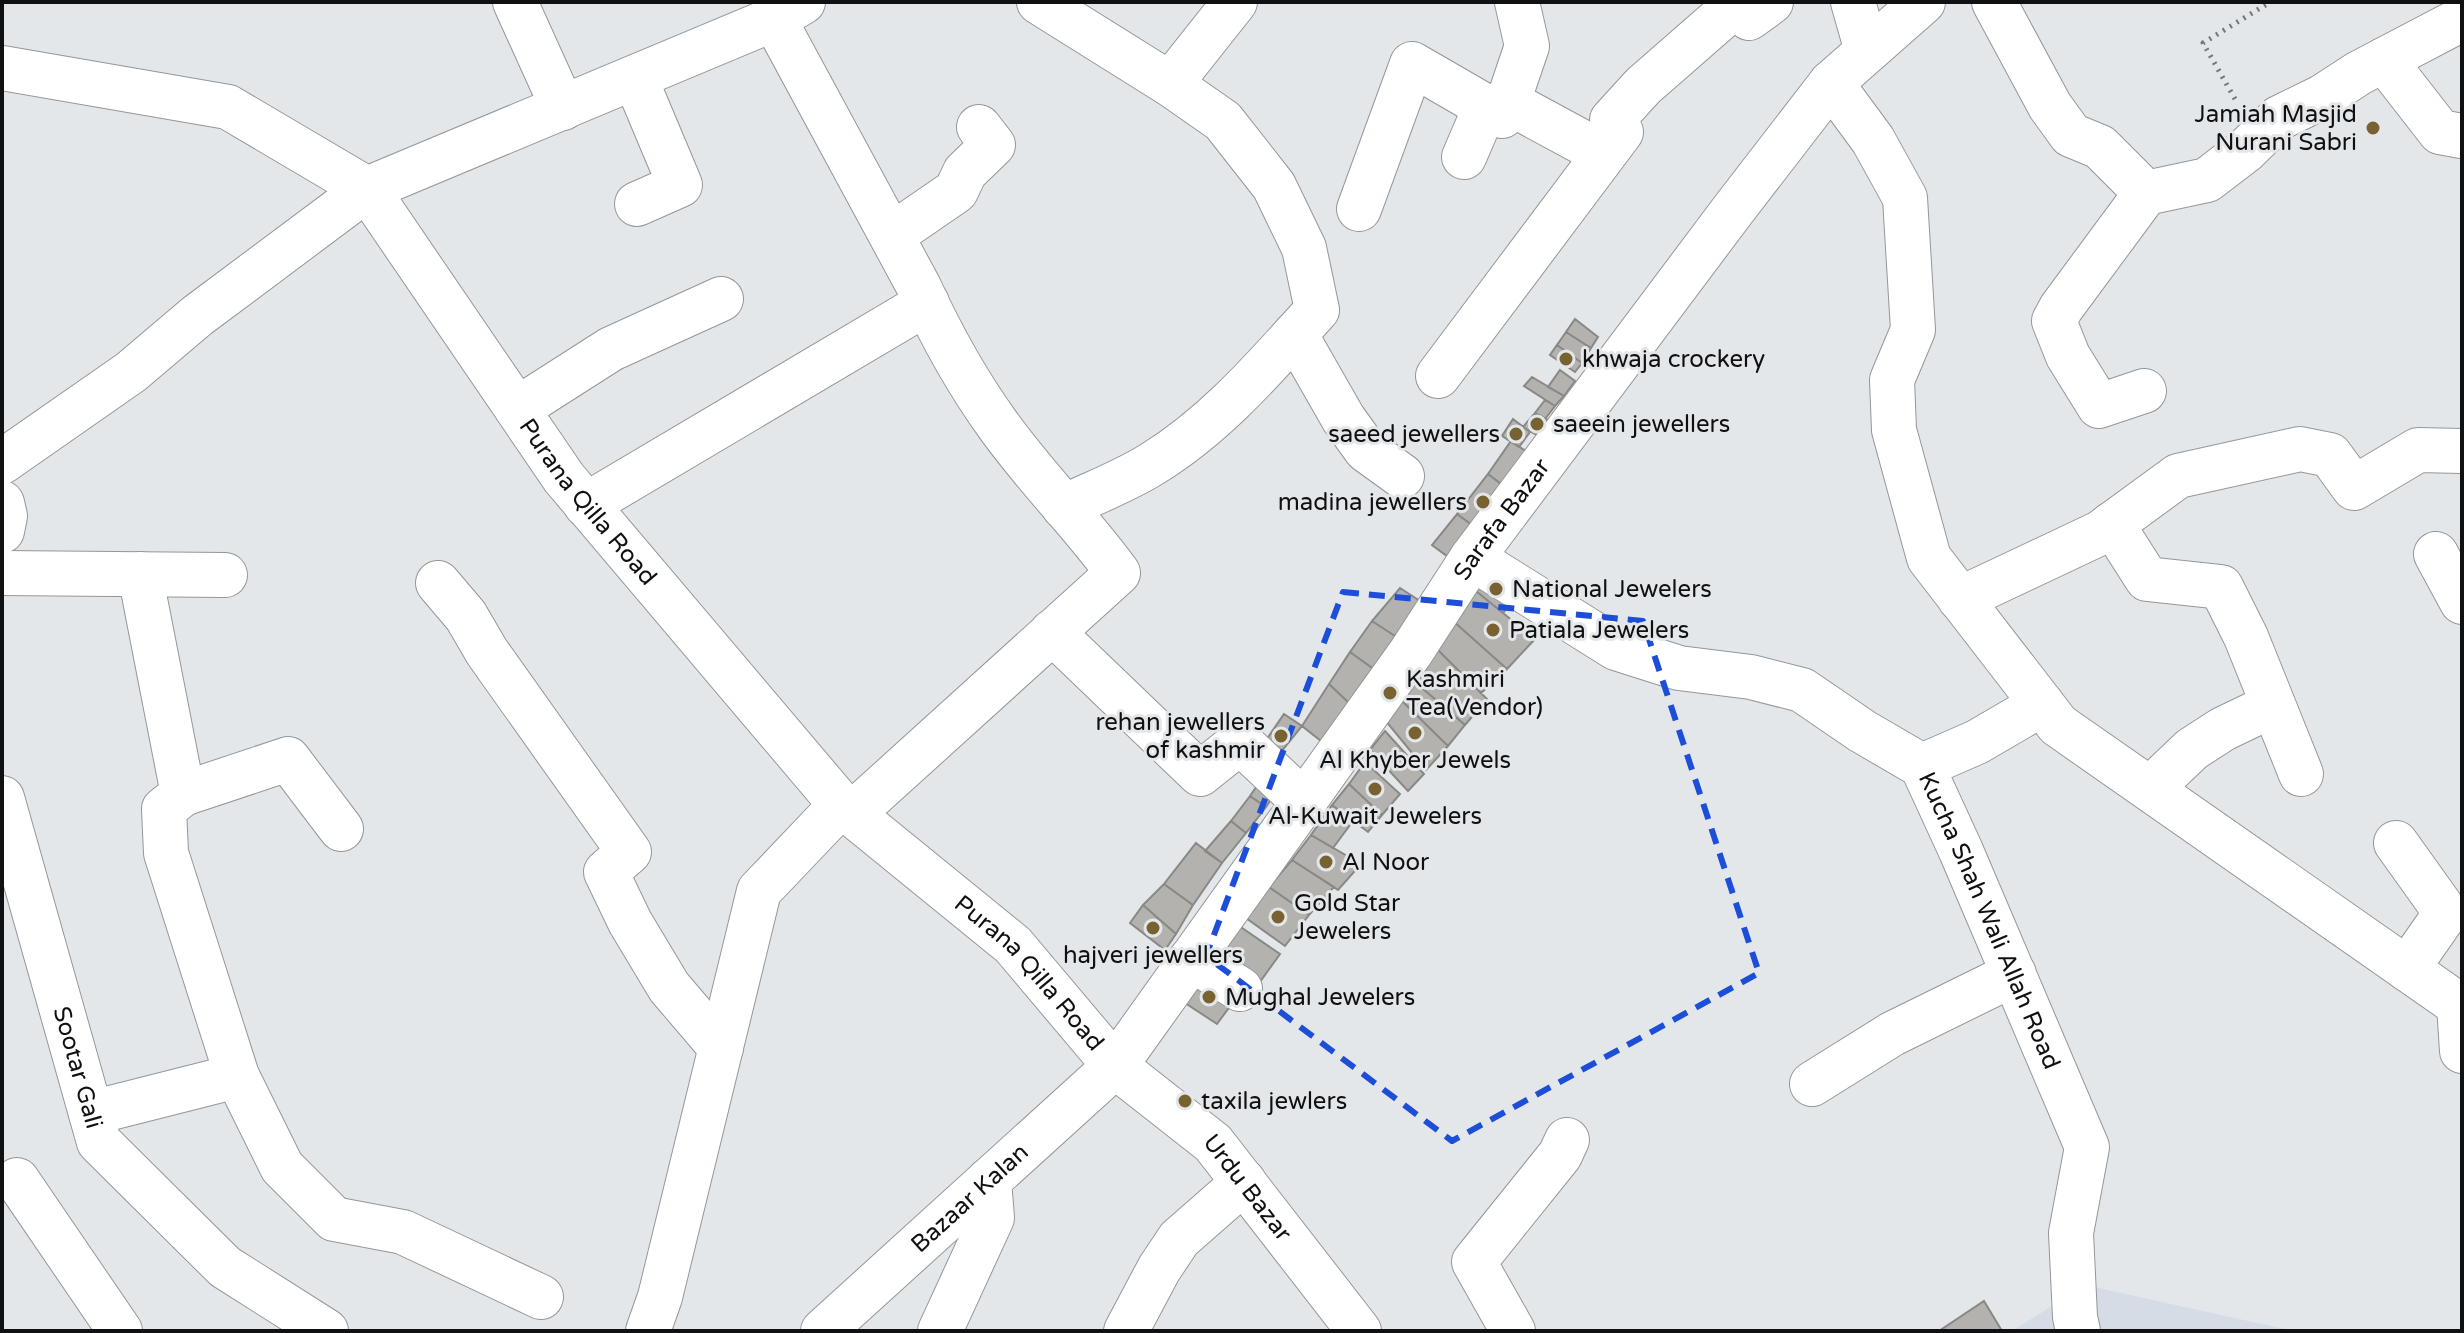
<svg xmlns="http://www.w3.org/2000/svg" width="2464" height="1333" font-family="'Varela Round',sans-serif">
  <rect width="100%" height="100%" fill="#e4e7ea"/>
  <path fill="#d5dce6" d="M2085,1285L2294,1331H2012Z"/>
  <path fill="#b3b2ae" stroke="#8a8885" stroke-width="2" d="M1575,319L1598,337L1591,348L1566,332Z
    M1566,332L1591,348L1582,363L1557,345Z
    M1557,345L1582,363L1575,372L1550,355Z
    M1560,370L1575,381L1564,396L1548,387Z
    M1532,377L1564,396L1555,406L1524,386Z
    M1545,400L1555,406L1545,419L1535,413Z
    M1535,413L1552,422L1540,437L1523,427Z
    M1513,419L1530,432L1519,447L1502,436Z
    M1511,441L1533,456L1509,490L1488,474Z
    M1488,474L1509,490L1479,530L1457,514Z
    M1457,514L1479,530L1455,562L1432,545Z
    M1471,587L1535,639L1507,669L1452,620Z
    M1471,587L1523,591L1503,613Z
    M1400,588L1420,601L1395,636L1372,621Z
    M1452,620L1507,669L1481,693L1436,648Z
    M1372,621L1395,636L1375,670L1350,652Z
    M1436,648L1487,699L1465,725L1415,682Z
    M1350,652L1375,670L1349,703L1329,684Z
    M1415,682L1465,725L1448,746L1401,700Z
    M1329,684L1349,703L1321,741L1302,726Z
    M1401,700L1448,746L1426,770L1385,720Z
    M1284,714L1302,726L1277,757L1262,746Z
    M1385,731L1424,774L1408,791L1370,750Z
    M1277,757L1292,768L1266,807L1250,796Z
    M1365,762L1400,794L1382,815L1349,784Z
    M1349,784L1382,815L1368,832L1332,805Z
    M1250,796L1266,807L1246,833L1231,821Z
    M1332,805L1353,821L1333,848L1311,835Z
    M1231,821L1246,833L1222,863L1205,851Z
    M1311,835L1361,864L1338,890L1292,860Z
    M1196,843L1222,863L1193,905L1164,884Z
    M1292,860L1334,887L1309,915L1269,887Z
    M1164,884L1193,905L1176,934L1143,905Z
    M1269,887L1309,915L1285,946L1246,918Z
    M1143,905L1176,934L1165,950L1130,923Z
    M1229,919L1280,954L1252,993L1202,955Z
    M1197,971L1239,994L1217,1024L1179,999Z
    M1984,1301L2002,1331H1939Z"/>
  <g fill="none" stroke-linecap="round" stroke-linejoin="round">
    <g stroke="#94979a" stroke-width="46">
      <g id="minor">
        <path d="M515,2L563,108"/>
        <path d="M1039,2L1170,84L1223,121L1274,186L1304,248L1317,310C1266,366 1217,424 1152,464C1125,481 1093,493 1064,507"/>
        <path d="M1853,2L1867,51"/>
        <path d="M1994,2L2050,106L2071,135L2100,147L2146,193L2061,308L2054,321L2068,356L2099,406L2144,391"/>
        <path d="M774,19L919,287C941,335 967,382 998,425C1035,477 1081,522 1118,573L852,814"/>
        <path d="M2384,60L2440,132L2462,136"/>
        <path id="s1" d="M2,68L228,107L367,189L564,478L841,805L1013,945L1115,1066L1213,1143L1359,1331"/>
        <path d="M635,78L680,185L637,204"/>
        <path d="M1831,83L1873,140L1905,198L1913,330L1892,380L1894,430L1929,558L2058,725L2459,1005L2462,1051"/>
        <path d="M1170,84L1235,2"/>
        <path d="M1508,102L1527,46L1517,2"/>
        <path d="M1464,157L1486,106"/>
        <path d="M2146,193L2207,180L2245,151L2279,118L2322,97L2359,73L2462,19"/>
        <path d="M1359,209L1412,64L1502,116L1508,102L1604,154"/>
        <path d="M892,235L956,191L965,172L993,145L979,127"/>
        <path d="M1295,334L1343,418L1366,450L1402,476"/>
        <path d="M1438,376L1621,132L1612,120L1643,86L1738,3L1749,18L1771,2"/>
        <path d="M517,409L611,349L721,299"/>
        <path d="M2,462L131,372L197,316L367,189L774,19L803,2"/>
        <path d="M2,503L5,516L2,531"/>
        <path d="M586,505L927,303"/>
        <path d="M2112,524L2147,579L2221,587L2246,637L2301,774"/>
        <path d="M2436,554L2462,602"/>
        <path id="s2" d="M1472,558L1616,648L1679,668L1751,677L1802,690L1862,731L1922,766L1961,851L2087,1147L2071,1233L2075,1317L2078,1331"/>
        <path d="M2,573L225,575"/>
        <path d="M140,574L183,794L164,809L166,853L237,1076L282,1167L334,1219L403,1232L541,1297"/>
        <path d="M438,583L466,616L487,652L629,852L606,872L630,922L669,987L721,1048"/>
        <path d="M1960,599L2100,533L2178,476L2300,449L2330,455L2354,488L2418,450L2462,451"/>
        <path d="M1052,632L1200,774L1240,742L1304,802"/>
        <path d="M1922,766L1977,742L2042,704"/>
        <path d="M2150,789L2192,749L2223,729L2273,705"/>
        <path d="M183,794L288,759L341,829"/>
        <path id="s3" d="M2,798L99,1142L225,1267L326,1331"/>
        <path d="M2396,843L2446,913L2407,969"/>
        <path d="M1191,959L1240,989"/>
        <path d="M1812,1084L1892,1034L2014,974"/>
        <path d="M91,1113L237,1076"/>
        <path d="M17,1180L120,1331"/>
        <path d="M648,1331L660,1297L759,891L841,805"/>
        <path id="s4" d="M823,1331L1115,1066L1411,652L1472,558L1733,210L1831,83L1923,2"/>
        <path d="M940,1331L992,1218L989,1180"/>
        <path d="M1126,1331L1159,1269L1179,1239L1244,1182"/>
        <path d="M1513,1331L1474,1262L1560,1155L1567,1140"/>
      </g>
    </g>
    <path stroke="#757678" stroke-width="5" stroke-dasharray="2 6" stroke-linecap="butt" d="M2235,99L2203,43L2267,4"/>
    <use href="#minor" stroke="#fff" stroke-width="44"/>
  </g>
  <path fill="none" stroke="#1d4ed8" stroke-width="6" stroke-dasharray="16 10" stroke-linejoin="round" d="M1343,592L1643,621L1759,973L1452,1141L1206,956Z"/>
  <g fill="#786232" stroke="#e4e7ea" stroke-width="3">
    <circle cx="2373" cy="128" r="8"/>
    <circle cx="1566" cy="359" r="8"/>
    <circle cx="1537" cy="424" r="8"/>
    <circle cx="1516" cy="434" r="8"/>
    <circle cx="1483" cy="502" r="8"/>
    <circle cx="1496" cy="589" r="8"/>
    <circle cx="1493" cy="630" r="8"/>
    <circle cx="1390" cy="693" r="8"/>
    <circle cx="1415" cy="733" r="8"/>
    <circle cx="1281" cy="736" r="8"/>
    <circle cx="1375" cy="789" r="8"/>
    <circle cx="1326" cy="862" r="8"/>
    <circle cx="1278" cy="917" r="8"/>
    <circle cx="1153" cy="928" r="8"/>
    <circle cx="1209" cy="997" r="8"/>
    <circle cx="1185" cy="1101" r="8"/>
  </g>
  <g text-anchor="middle" stroke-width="6" stroke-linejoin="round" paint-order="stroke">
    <g font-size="24" fill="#0f1011" stroke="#e4e7ea" text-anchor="start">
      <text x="2357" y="122" text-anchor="end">Jamiah Masjid<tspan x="2357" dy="28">Nurani Sabri</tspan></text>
      <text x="1582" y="367">khwaja crockery</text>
      <text x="1553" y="432">saeein jewellers</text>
      <text x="1500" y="442" text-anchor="end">saeed jewellers</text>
      <text x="1467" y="510" text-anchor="end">madina jewellers</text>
      <text x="1512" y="597">National Jewelers</text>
      <text x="1509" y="638">Patiala Jewelers</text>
      <text x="1406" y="687">Kashmiri<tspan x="1406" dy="28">Tea(Vendor)</tspan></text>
      <text x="1265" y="730" text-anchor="end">rehan jewellers<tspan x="1265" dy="28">of kashmir</tspan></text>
      <text x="1415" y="768" text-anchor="middle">Al Khyber Jewels</text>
      <text x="1375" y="824" text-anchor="middle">Al-Kuwait Jewelers</text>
      <text x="1342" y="870">Al Noor</text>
      <text x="1294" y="911">Gold Star<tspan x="1294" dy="28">Jewelers</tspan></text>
      <text x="1153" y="963" text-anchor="middle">hajveri jewellers</text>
      <text x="1225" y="1005">Mughal Jewelers</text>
      <text x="1201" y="1109">taxila jewlers</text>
    </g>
    <g font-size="24" fill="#0f1011" stroke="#e4e7ea">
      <text dy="8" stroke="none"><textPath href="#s1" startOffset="774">Purana Qilla Road</textPath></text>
      <text dy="8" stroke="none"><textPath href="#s4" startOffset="1064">Sarafa Bazar</textPath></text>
      <text dy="8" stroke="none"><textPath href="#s2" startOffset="672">Kucha Shah Wali Allah Road</textPath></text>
      <text dy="8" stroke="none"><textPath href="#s1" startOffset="1422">Purana Qilla Road</textPath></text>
      <text dy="8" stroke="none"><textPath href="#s3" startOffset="280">Sootar Gali</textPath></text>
      <text dy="8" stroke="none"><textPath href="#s1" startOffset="1730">Urdu Bazar</textPath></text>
      <text dy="8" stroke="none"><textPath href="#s4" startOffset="198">Bazaar Kalan</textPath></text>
    </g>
  </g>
  <rect width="2464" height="1333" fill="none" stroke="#0f1011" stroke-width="8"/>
</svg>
